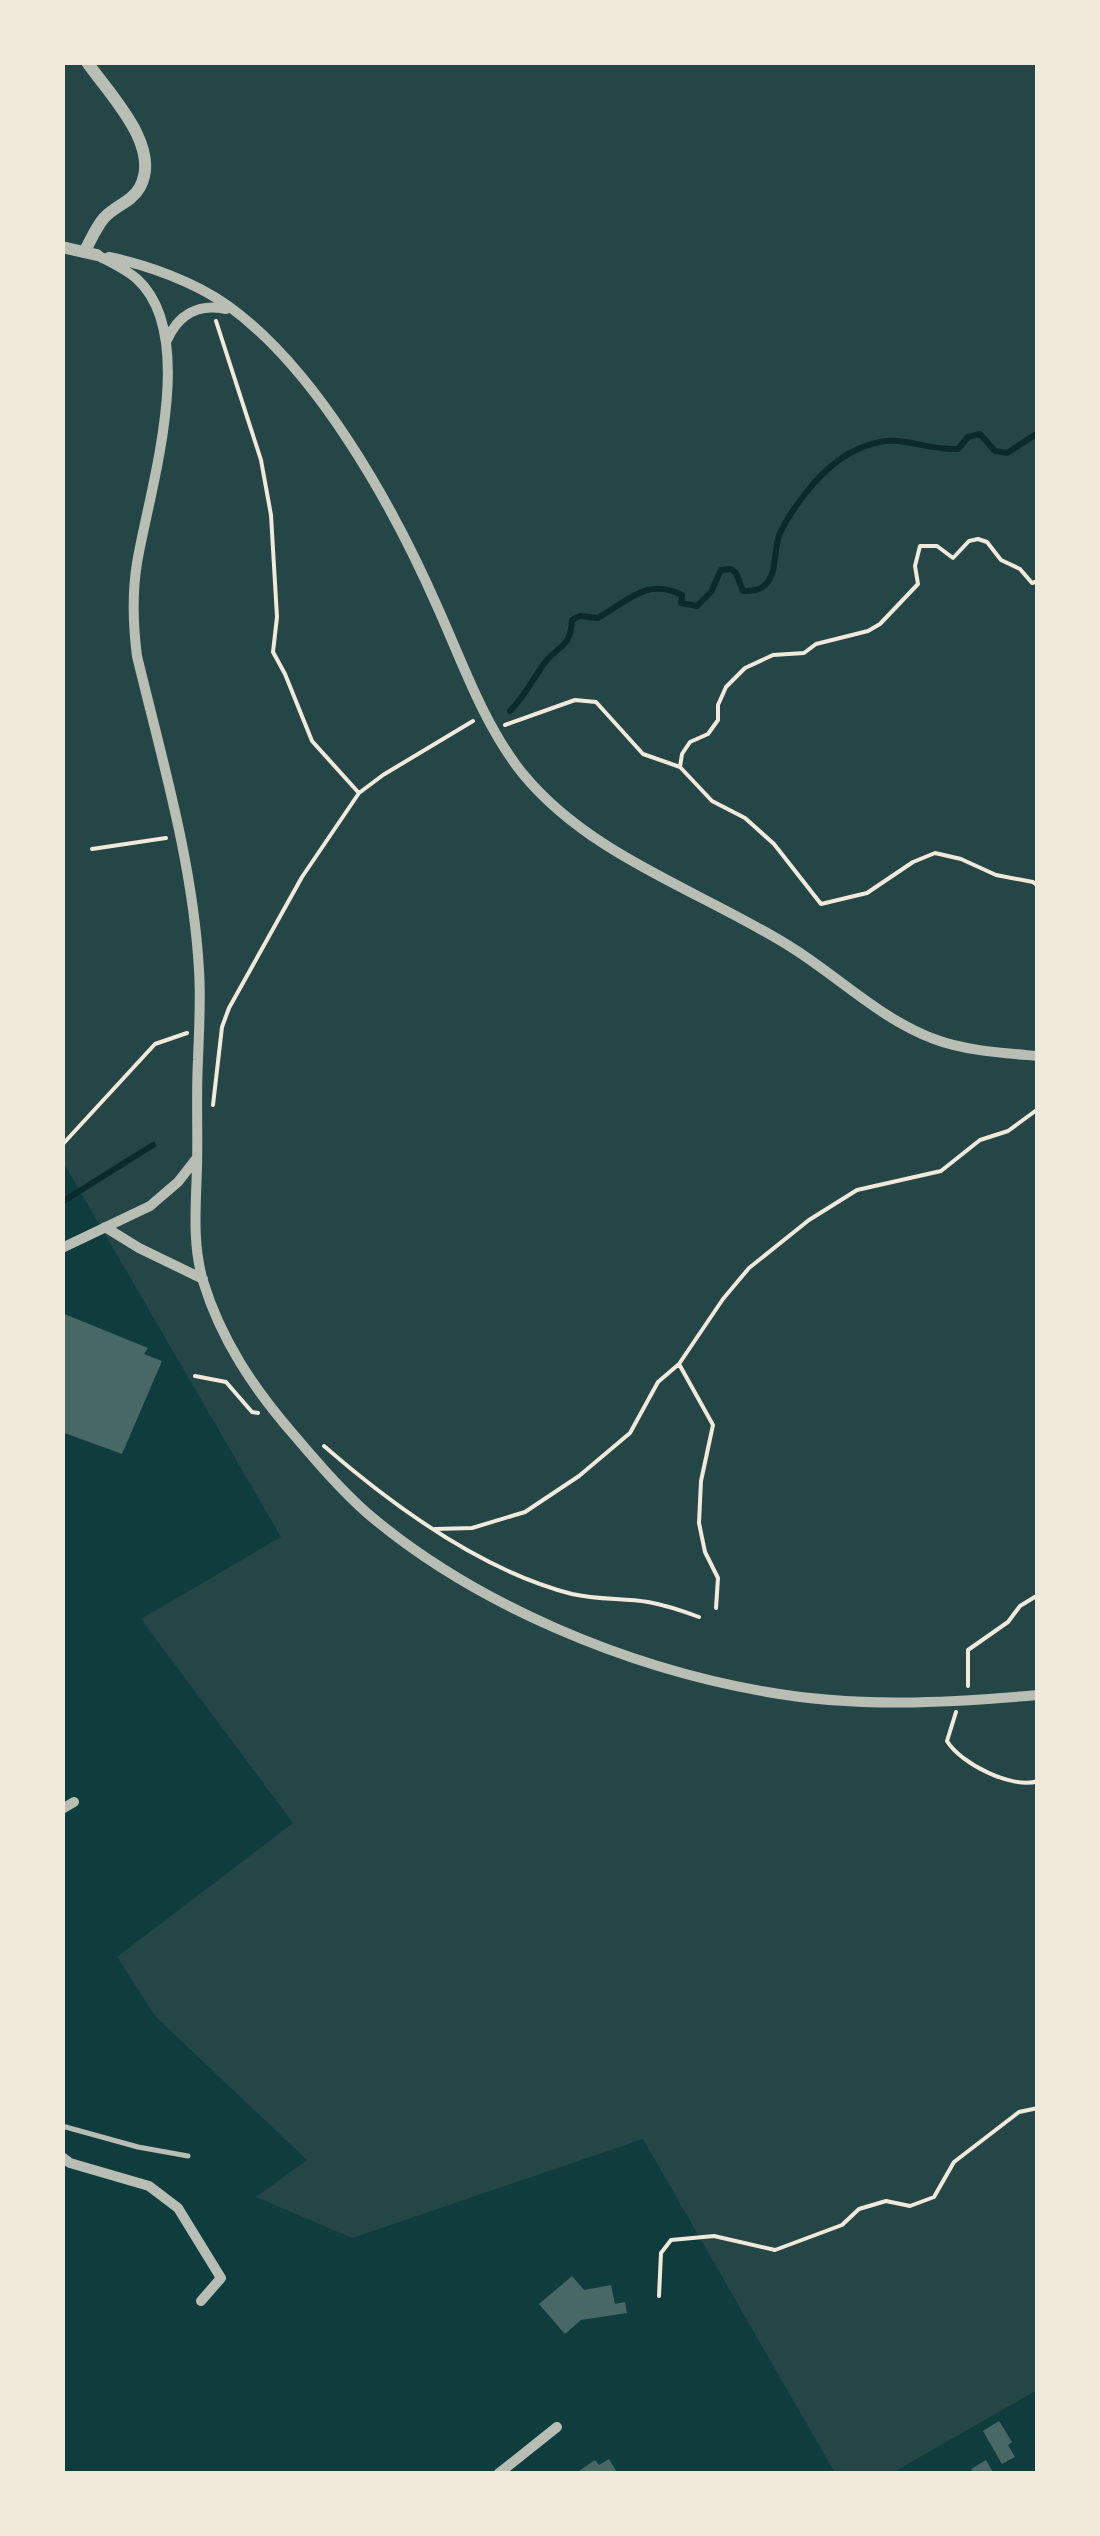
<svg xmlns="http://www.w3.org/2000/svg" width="1100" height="2536" font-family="'Roboto Condensed',sans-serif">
  <rect width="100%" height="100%" fill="#0f3d3e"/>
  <path fill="#244646" d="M62,63H1037V2390L892,2473H835L643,2139L352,2238L256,2197L307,2160L156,2017L117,1957L293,1823L141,1619L281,1537L63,1162Z"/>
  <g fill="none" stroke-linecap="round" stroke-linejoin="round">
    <path stroke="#0a2a2b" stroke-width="6" d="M510,711C524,697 532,681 543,665C556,646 571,649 572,620L580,616L598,618C628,601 647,577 682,595L681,603L697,606L711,592L721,570L731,569L736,573L743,591C751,591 759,591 765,585C778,573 773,549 780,533C794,504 824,466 852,452C900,428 912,450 958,449L968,437L980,434L995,451L1007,453L1038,433
      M62,1202L153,1145"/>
  </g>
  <path fill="#486865" d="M62,1313L148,1348L144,1354L162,1361L122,1454L62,1432Z
    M572,2276L584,2290L611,2285L615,2304L625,2302L627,2313L581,2320L565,2334L539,2304Z
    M999,2421L1012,2442L1008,2445L1015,2457L1002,2464L983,2431Z
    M609,2459L618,2474H581L579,2471L595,2460L599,2465Z
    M986,2460L994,2474H974L971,2469Z"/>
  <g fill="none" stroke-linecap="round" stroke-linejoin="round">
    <path stroke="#f1e9da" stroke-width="4" d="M216,321L261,460L271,515L277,617L273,652L285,674L312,741L358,792
      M505,725L575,700L596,702L643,754L680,767
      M680,767L682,754L690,742L708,734L718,720V705L726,687L745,668L773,655L804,653L816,644L868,631L880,624L918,584L915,566L920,546H937L953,558L969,541L978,539L987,542L1001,560L1020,569L1032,583L1038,581
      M680,767L712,801L745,818L774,844L821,904L867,893L913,862L935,853L961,859L996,875L1033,882L1038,886
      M92,849L166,838
      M213,1105L222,1027L229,1008L302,877L359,793L383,775L473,721
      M62,1145L155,1044L187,1033
      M679,1364L713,1425L701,1481L699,1523L705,1552L718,1578L716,1608
      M195,1376L226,1382L252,1412L258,1413
      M324,1446C393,1506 482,1571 572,1594C598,1600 623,1598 648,1602C665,1605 683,1611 699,1617
      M435,1529L472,1528L525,1512L579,1476L630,1433L658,1382L679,1364L723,1299L749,1268L809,1220L857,1190L941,1171L980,1140L1008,1131L1038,1109
      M968,1686V1650L1008,1622L1020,1606L1038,1595
      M956,1712L947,1741C960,1763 1013,1790 1038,1781
      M659,2296L661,2253L671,2240L714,2236L775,2250L842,2225L859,2209L886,2201L910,2206L934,2197L954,2162L1019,2112L1038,2108"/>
    <path stroke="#b8beb3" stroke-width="5" d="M62,2126L138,2147L188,2156"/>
    <path stroke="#b8beb3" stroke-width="10" d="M97,255C110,262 126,269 137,279C200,336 149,491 137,563C132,594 133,625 137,656C162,760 193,863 199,970C201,999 199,1030 198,1060C196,1095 198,1131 197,1167C196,1205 192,1243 203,1281C221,1340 254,1389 294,1435C317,1462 340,1489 367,1513C475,1605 628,1668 767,1692C857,1708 947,1703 1038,1695
      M109,257C148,265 194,282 227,305C317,369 393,506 437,606C462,661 484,726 523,774C592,858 705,892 794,949C841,979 881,1019 934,1039C966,1051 1003,1053 1038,1056
      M167,340C178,315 198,303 226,309
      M105,1227L139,1248L203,1279
      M62,1248L150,1206L178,1182L196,1159
      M62,1809L74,1802
      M62,2157L70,2163L149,2186L178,2208L221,2278L201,2301
      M498,2474L557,2427"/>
    <path stroke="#b8beb3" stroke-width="12" d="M62,247L97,255
      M84,252C90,242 96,227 104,218C114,206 132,202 140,187C162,146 109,94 87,62"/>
  </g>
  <rect width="1100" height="2536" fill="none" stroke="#f1e9da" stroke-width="130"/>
</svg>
